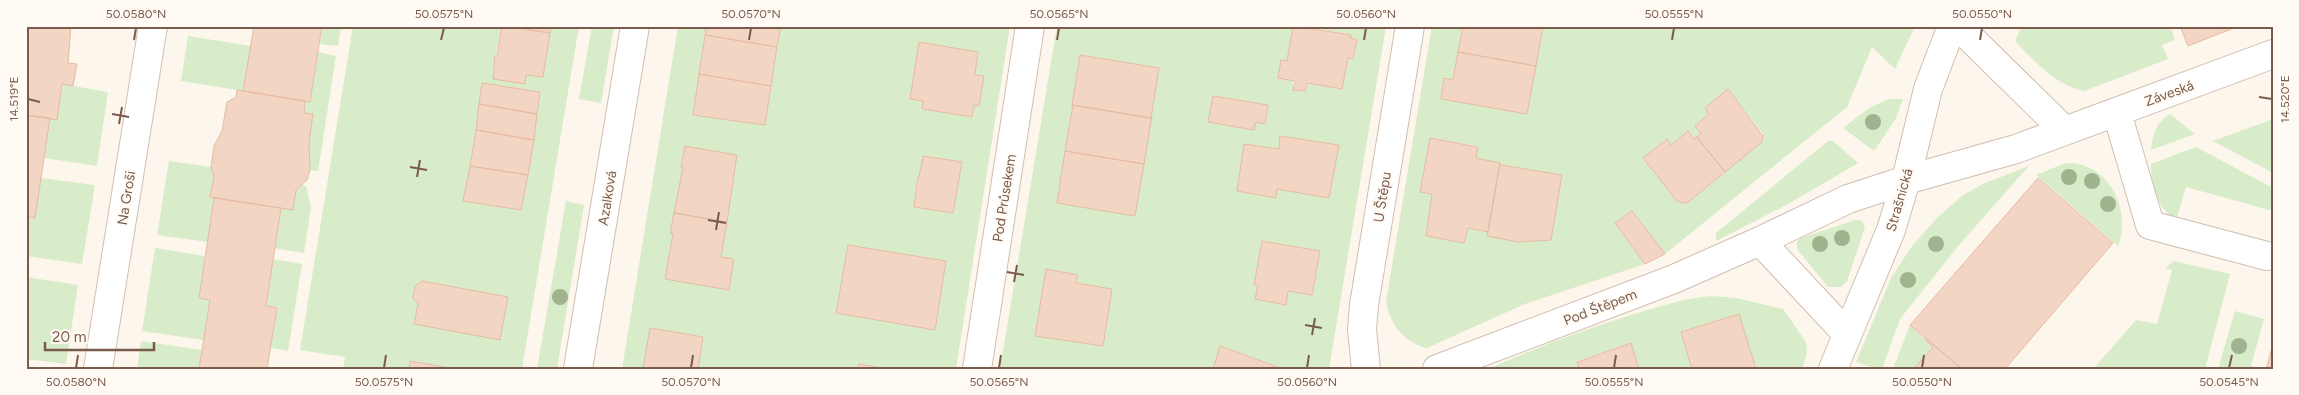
<svg xmlns="http://www.w3.org/2000/svg" width="2299" height="395" font-family="Figtree,sans-serif">
  <rect width="100%" height="100%" fill="#fdf6ec"/>
  <path fill="#d8ecc9" fill-rule="evenodd" d="M322,26H341L338,46L320,44Z
    M353,26H502L493,69L525,83L526,75L543,77L551,26H579L522,369H455L410,361L409,369H343L345,357L300,350ZM483,83L540,92L521,210L464,201ZM422,281L507,297L500,339L414,324L418,304L413,298Z
    M592,26H614L601,103L579,99Z
    M678,26H706L693,115L765,125L781,26H1010L956,369H889L859,364L858,369H698L703,337L651,328L643,369H622ZM919,43L978,52L975,75L984,77L979,106L974,105L972,117L922,109L923,101L910,99ZM685,147L737,155L721,257L734,260L729,290L665,279L673,234L671,227L683,167L681,166ZM923,156L962,162L953,213L914,207L917,177H919ZM848,245L946,261L935,330L836,313Z
    M1057,26H1293V90L1305,91L1307,83L1342,89L1348,58L1354,59L1357,40L1350,38L1351,35L1302,26H1386L1329,369H1283L1221,346L1213,369H1000ZM1080,55L1159,68L1151,118L1072,105ZM1213,96L1268,105L1265,123L1256,122L1254,130L1209,122ZM1281,136L1339,145L1329,198L1277,189L1275,197L1237,191L1244,144L1279,149ZM1262,241L1320,251L1312,295L1288,291L1285,305L1255,299L1258,285H1254ZM1046,270L1078,275L1077,283L1112,289L1103,346L1035,336Z
    M1432,26H1463L1453,80L1444,78L1441,99L1527,114L1543,26H1818L1821,28L1822,26H1915L1895,69L1872,47L1847,107L1665,254L1632,211L1615,223L1645,264L1525,304L1427,348C1405,343 1390,325 1386,302ZM1728,89L1763,134L1762,141L1687,203L1679,202L1643,158L1666,139L1671,145L1688,131L1694,139L1701,133L1695,126L1709,114L1705,108ZM1430,138L1478,146L1476,158L1502,163V165L1562,175L1551,240L1517,242L1488,232L1468,228L1464,243L1426,236L1432,194L1420,192Z
    M2022,26H2170L2175,40L2162,45L2168,59L2084,91C2057,86 2033,60 2015,41Z
    M188,36L251,46L243,91L181,81Z
    M318,52L336,56L318,171L310,170L309,143L313,114L304,113L305,101L310,102Z
    M62,84L108,92L97,166L44,158L50,118L57,119Z
    M1889,99H1903L1895,120L1874,151L1843,128L1869,108Z
    M2170,114L2195,134L2151,150C2153,135 2156,122 2170,114Z
    M2273,119V173L2213,141Z
    M1828,141H1833L1858,163L1790,203L1716,241V233Z
    M2196,147L2273,188V211L2186,187L2176,221C2157,206 2151,188 2151,164Z
    M169,161L211,167L214,177L210,197L214,198L208,242L157,235Z
    M2070,163C2110,165 2132,211 2118,246L2036,175L2063,164Z
    M2029,166L1959,245L1900,319L1882,369H1875L1856,362L1891,278L1912,246L1937,218L1963,195L1985,183Z
    M41,178L95,185L82,264L26,256V217Z
    M302,185L306,186L311,207L304,253L274,248L281,208L293,210L296,190Z
    M566,201L584,205L557,369H537Z
    M1855,220L1862,221L1865,227L1847,281L1841,287H1828L1797,249V242L1801,238Z
    M155,248L205,256L199,298L210,300L204,340L142,331Z
    M273,259L302,264L288,351L271,348L277,308L266,306Z
    M2174,261L2230,274L2205,369H2067L2095,367L2136,320L2157,324L2172,270L2165,268Z
    M26,277L78,285L66,364L26,359Z
    M1712,296L1736,298L1783,309L1806,342L1807,353L1802,369H1756L1738,314L1681,332L1692,369H1639L1630,343L1577,361L1579,369H1488C1535,348 1582,330 1631,315C1658,307 1684,298 1712,296Z
    M2235,311L2264,319L2251,366L2262,369H2218Z
    M1910,325L1933,347L1914,369H1893Z
    M141,341L202,350L199,369H137Z"/>
  <path fill="#f3d5c3" stroke="#e6bba3" d="M26,26H71L68,63L77,64L73,86L62,84L57,120L26,115Z
    M254,26H322L310,102L243,91Z
    M502,26L550,33L543,77L526,75L525,84L493,79L495,56H497Z
    M509,26H551L550,33Z
    M706,26H781L777,47L705,35Z
    M1293,26L1351,35L1350,38L1357,40L1353,59L1348,58L1342,89L1307,83L1305,91L1293,90L1295,81L1278,78L1281,60L1287,61Z
    M1463,26H1543L1536,66L1458,52Z
    M2180,26H2239L2188,46Z
    M705,35L777,47L771,86L699,74Z
    M919,42L978,52L975,75L984,76L979,106L974,105L972,117L922,109L923,101L910,99Z
    M1458,52L1536,66L1527,114L1441,99L1444,78L1453,80Z
    M1080,55L1159,68L1151,118L1072,105Z
    M699,74L771,86L765,125L693,115Z
    M482,83L540,92L537,114L479,104Z
    M1728,89L1763,136L1761,143L1725,172L1697,137L1701,133L1695,126L1709,114L1705,108Z
    M237,90L305,101L304,113L313,114L309,143L310,170L307,180L296,190L293,210L210,197L214,177L211,167L214,146L222,131L227,102L236,97Z
    M1213,96L1268,105L1265,124L1256,122L1254,130L1208,122Z
    M479,104L537,114L534,140L476,130Z
    M1073,105L1151,118L1152,115L1144,164L1065,151Z
    M26,115L50,118L35,218L26,217Z
    M476,130L534,140L528,175L470,166Z
    M1688,131L1694,139L1697,137L1725,172L1687,203H1683L1677,201L1643,158L1667,139L1671,145Z
    M1280,136L1339,145L1329,198L1277,189L1276,198L1237,191L1244,144L1279,149Z
    M1430,138L1478,147L1476,158L1500,163L1488,232L1468,228L1464,243L1426,236L1432,194L1420,192Z
    M685,146L737,155L727,222L674,213L683,167H681Z
    M1065,151L1144,164L1135,216L1057,203Z
    M923,156L962,162L953,213L914,207L918,176L919,177Z
    M1500,163L1502,165L1562,175L1551,240L1518,242L1487,236Z
    M470,166L528,175L521,210L463,201Z
    M2038,178L2113,243L2005,369H1962L1910,325Z
    M214,198L281,208L266,306L277,308L267,369H199L210,300L199,298Z
    M1632,211L1665,254L1645,264L1615,223Z
    M674,213L727,222L721,257L734,259L729,290L665,279L673,234H671V228Z
    M1262,241L1320,251L1312,295L1288,291L1286,305L1255,299L1258,285H1254Z
    M848,245L946,261L935,330L836,313Z
    M1046,269L1078,275L1076,283L1112,289L1103,346L1035,336Z
    M422,281L508,297L500,340L414,324L418,304L413,298L415,286Z
    M1739,314L1756,369H1692L1681,332Z
    M650,328L703,337L698,369H643Z
    M1927,339L1962,369H1914L1933,347L1925,340Z
    M1631,343L1639,369H1579L1577,362Z
    M2273,344V369H2266Z
    M1220,346L1283,369H1213Z
    M410,361L455,369H409Z
    M859,364L889,369H858Z"/>
  <g fill="none" stroke-linecap="round" stroke-linejoin="round">
    <g stroke="#d1beb0" stroke-width="30">
      <path id="minor" d="M1958,26L2064,130
        M2117,113L2150,225L2267,256
        M1760,241L1847,334
        M98,369L153,26
        M578,369L635,26
        M977,369L1030,26
        M1366,369L1362,329L1364,305L1410,26
        M1437,369L1674,279L1760,241L1848,199L1906,180L2016,149L2273,54
        M1833,369L1891,230L1906,180L1928,89L1952,26"/>
    </g>
    <use href="#minor" stroke="#fff" stroke-width="28"/>
  </g>
  <g fill="#a0b28e">
    <circle cx="1873" cy="122" r="8"/>
    <circle cx="2069" cy="177" r="8"/>
    <circle cx="2092" cy="181" r="8"/>
    <circle cx="2108" cy="204" r="8"/>
    <circle cx="1842" cy="238" r="8"/>
    <circle cx="1820" cy="244" r="8"/>
    <circle cx="1936" cy="244" r="8"/>
    <circle cx="1908" cy="280" r="8"/>
    <circle cx="560" cy="297" r="8"/>
    <circle cx="2239" cy="346" r="8"/>
  </g>
  <path fill="none" stroke="#7a5c4d" stroke-width="2" d="M134,40L136,28M441,40L444,28M749,40L751,28M1057,40L1059,28M1364,40L1366,28M1672,40L1674,28M1980,40L1982,28M2259,97L2272,99M28,99L40,102M112,114L129,117M119,124L122,107M410,167L427,170M417,177L420,160M708,220L726,223M716,230L719,212M1007,272L1024,275M1014,282L1017,265M1305,325L1322,328M1312,335L1315,318M76,368L78,355M384,368L386,355M691,368L693,355M999,368L1001,355M1307,368L1309,355M1614,368L1616,355M1922,368L1924,355M2229,368L2232,355"/>
  <g text-anchor="middle" stroke-width="4" stroke-linejoin="round" paint-order="stroke">
    <g font-size="14" fill="#7a5c4d" stroke="#fffaf3">
      <text transform="translate(2169 93) rotate(-20)" y="5">Záveská</text>
      <text transform="translate(1382 197) rotate(-81)" y="5">U Štěpu</text>
      <text transform="translate(126 198) rotate(-81)" y="5">Na Groši</text>
      <text transform="translate(607 198) rotate(-81)" y="5">Azalková</text>
      <text transform="translate(1004 198) rotate(-81)" y="5">Pod Průsekem</text>
      <text transform="translate(1899 200) rotate(-74)" y="5">Strašnická</text>
      <text transform="translate(1600 307) rotate(-21)" y="5">Pod Štěpem</text>
    </g>
  </g>
  <rect width="2299" height="395" fill="none" stroke="#fffaf3" stroke-width="55"/>
  <path d="M45 342v8h109v-8" fill="none" stroke="#7a5c4d" stroke-width="2.5"/>
  <text x="52" y="342" font-size="15" fill="#7a5c4d" stroke="#fffaf3" stroke-width="4" paint-order="stroke">20 m</text>
  <rect x="28" y="28" width="2244" height="340" fill="none" stroke="#7a5c4d" stroke-width="2"/>
  <g font-size="12" text-anchor="middle" fill="#7a5c4d">
    <text x="136" y="18">50.0580°N</text>
    <text x="444" y="18">50.0575°N</text>
    <text x="751" y="18">50.0570°N</text>
    <text x="1059" y="18">50.0565°N</text>
    <text x="1366" y="18">50.0560°N</text>
    <text x="1674" y="18">50.0555°N</text>
    <text x="1982" y="18">50.0550°N</text>
    <text transform="translate(2285 99) rotate(-90)" y="4">14.520°E</text>
    <text transform="translate(14 99) rotate(-90)" y="4">14.519°E</text>
    <text x="76" y="386">50.0580°N</text>
    <text x="384" y="386">50.0575°N</text>
    <text x="691" y="386">50.0570°N</text>
    <text x="999" y="386">50.0565°N</text>
    <text x="1307" y="386">50.0560°N</text>
    <text x="1614" y="386">50.0555°N</text>
    <text x="1922" y="386">50.0550°N</text>
    <text x="2229" y="386">50.0545°N</text>
  </g>
</svg>
